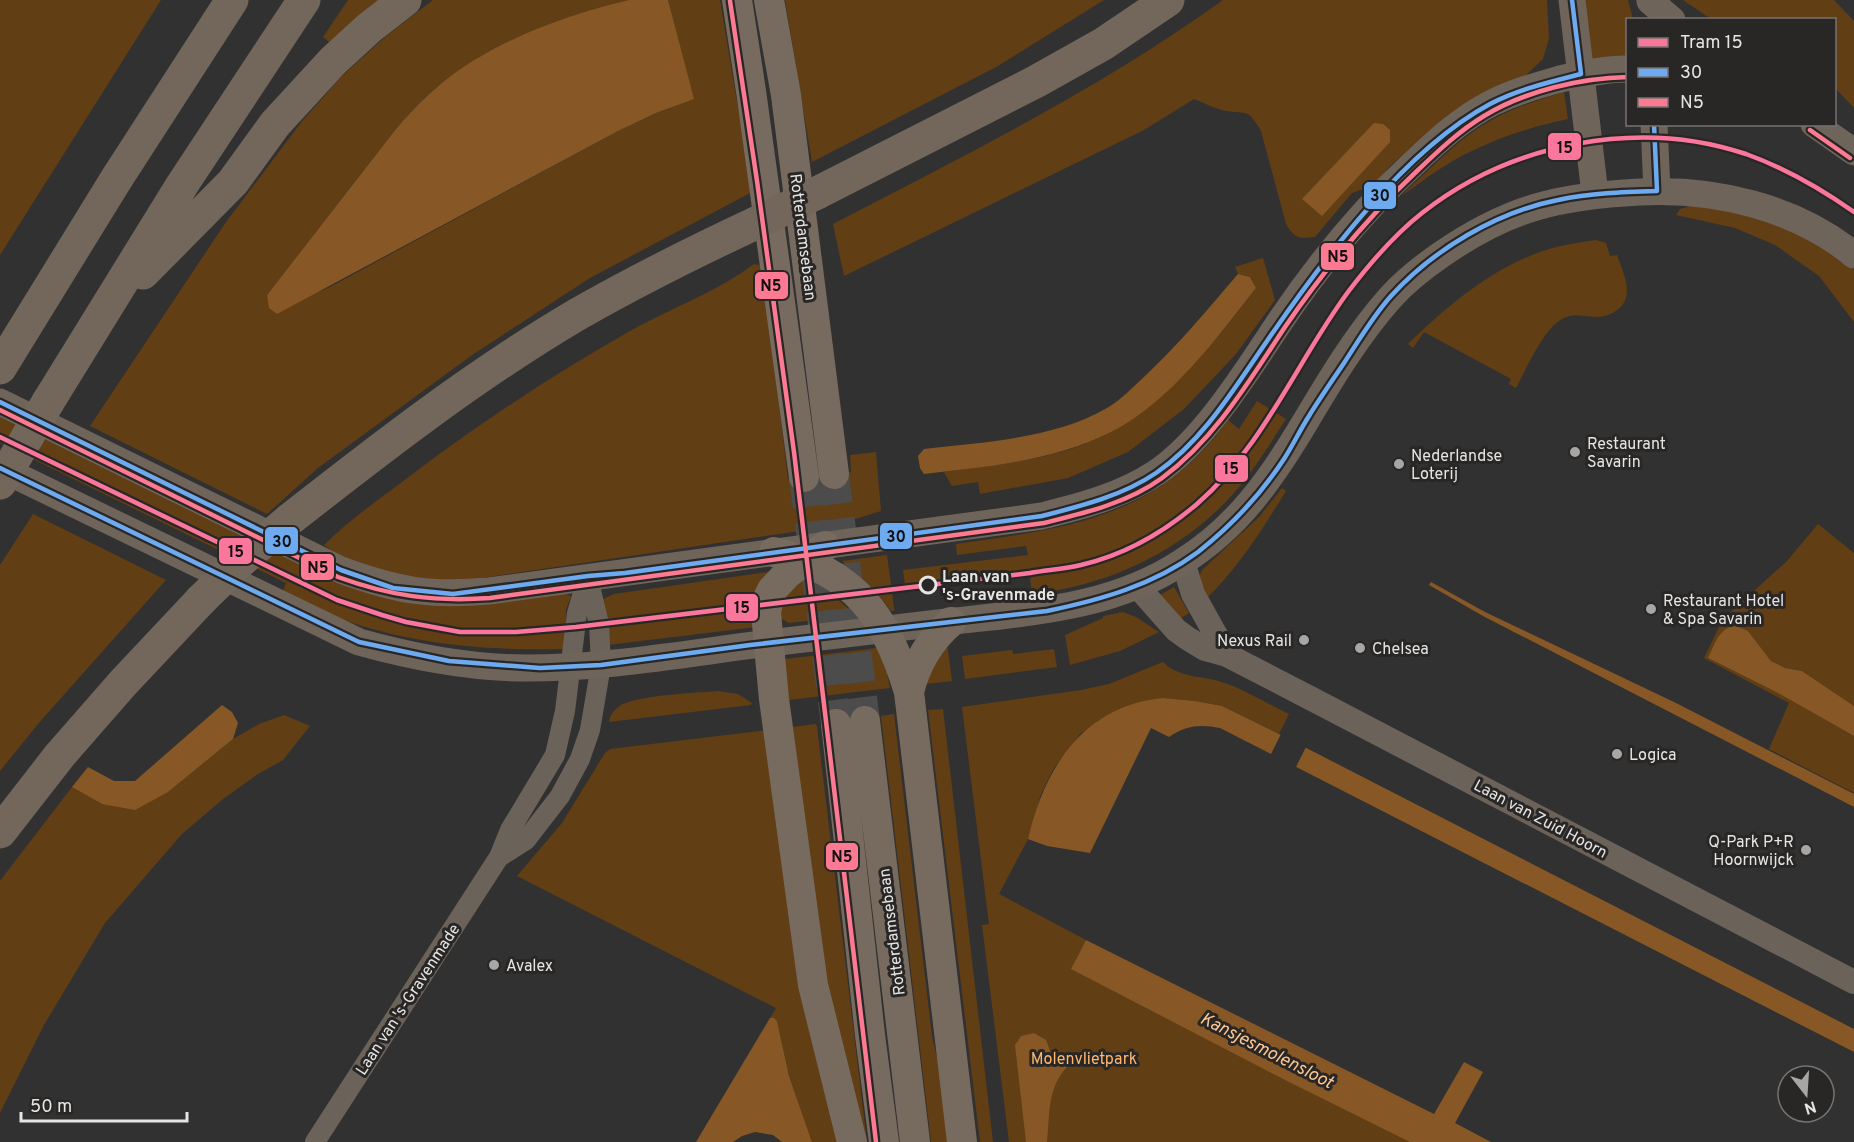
<svg xmlns="http://www.w3.org/2000/svg" width="1854" height="1142" font-family="Overpass,sans-serif">
  <rect width="100%" height="100%" fill="#323131"/>
  <path fill="#623e14" d="M0,0H161L0,255Z
    M348,0H386L334,46L323,37Z
    M433,0H629C571,13 500,39 452,75C431,91 413,109 396,129L267,295L318,292L330,287L618,131L656,113L693,99L668,0H720L752,192L590,278L472,355L318,468L267,514L90,426L226,222L303,120L342,76L385,37Z
    M785,0H1104L998,66L812,162Z
    M1223,0H1547L1549,39L1543,59L1525,76L1430,130L1388,168L1376,184L1352,193L1315,237C1299,239 1294,238 1286,224L1261,131C1246,105 1246,116 1222,110C1213,108 1203,102 1194,99L1144,130L844,276L833,224C966,155 1101,88 1223,0Z
    M1581,0H1628L1633,19L1628,20L1627,60L1590,64Z
    M1683,0H1834L1854,21V108L1835,88L1834,20L1711,19Z
    M1564,92L1568,119C1525,128 1481,143 1443,167C1428,176 1415,187 1401,196C1428,171 1458,139 1490,121C1513,108 1538,100 1564,92Z
    M1697,204L1765,217L1812,236L1854,270V322L1819,276L1775,245L1735,228L1676,215L1680,209Z
    M1596,240L1606,243L1610,256L1617,255C1623,273 1636,296 1617,310C1612,314 1606,316 1599,317C1584,317 1572,311 1559,321C1541,334 1527,368 1516,388L1509,384L1511,379L1424,332L1413,348L1408,344C1447,306 1493,267 1546,250C1562,245 1579,242 1596,240Z
    M1263,258L1275,300L1236,354L1184,409L1128,452L1068,478L980,494L978,482L952,486L944,472C987,466 1032,462 1074,448C1153,421 1207,352 1256,288L1250,277L1238,274L1235,267Z
    M754,264L762,266L788,479L851,472L850,455L876,452L881,511L833,526L475,579L444,581L415,579L353,565L324,545C349,520 378,500 406,479C477,425 552,375 630,331C671,308 717,292 754,264Z
    M1257,401L1286,419C1269,445 1254,471 1233,494C1182,551 1108,586 1032,594L1030,577L906,592L903,570L1028,555L1026,546L957,555L956,544C1067,528 1157,519 1228,420L1239,429Z
    M0,417L329,576L562,593L571,596L566,610L567,649C491,651 413,645 341,619C321,611 302,600 283,591L286,583L0,443Z
    M1282,488L1286,491C1262,530 1239,567 1206,599L1199,577L1202,570L1259,517Z
    M33,514L166,580L38,724L0,771V565Z
    M1818,524L1854,553V706L1802,671L1785,668L1771,661L1748,631L1708,658L1778,693L1854,736V793L1769,749L1789,703L1704,658L1723,619L1787,561Z
    M887,555L894,608V611H891C877,591 861,576 842,561Z
    M775,571L756,627L608,645L603,599L614,594Z
    M799,576C819,585 836,597 852,612L851,616L789,623L780,618L781,598Z
    M1174,587L1189,613L1177,621L1157,597Z
    M1123,612L1136,617L1159,632L1120,651L1070,665L1065,635L1103,618V616Z
    M947,643L952,681L925,684L926,667Z
    M877,648L887,673L890,688L789,700L777,660Z
    M1054,649L1057,667L965,679L962,656L1012,650L1013,654Z
    M1163,662C1180,679 1203,675 1225,683C1247,691 1268,704 1289,714L1279,734L1222,706L1195,701L1163,698L1081,733L1054,768L1041,794L1028,839L999,894L1086,940L1076,959L1427,1142H1009L982,925L989,924L962,707L1081,690L1109,684Z
    M718,691L738,694L752,703L751,705L609,722C610,713 616,708 623,704C643,695 694,693 718,691Z
    M943,709L993,1142H980L928,710Z
    M894,714L932,1036L956,1142H931L881,716Z
    M284,715L310,726L283,760L258,774L223,799L182,834L105,923L44,1025L0,1113V881L6,873L72,787L102,804L168,792L233,739L259,724Z
    M816,724L817,727L867,1142H861L818,939L792,727Z
    M768,730L844,1142H812L789,1076L777,1021L774,1018H770L776,1008L517,876L562,823L605,753L610,749Z"/>
  <path fill="#875825" d="M629,0H668L694,99L656,113L618,131L277,314L269,308L267,295L396,129C413,109 431,91 452,75C500,39 571,13 629,0Z
    M1374,123L1383,124L1390,130V142L1322,216L1302,199Z
    M1238,274L1250,277L1256,288C1217,338 1169,403 1111,432C1054,461 987,467 924,474L920,468L918,456L924,449C983,442 1054,439 1107,408C1121,400 1133,387 1145,376C1179,344 1208,309 1238,274Z
    M1431,582L1485,612L1676,703L1854,794V807L1483,616L1429,585Z
    M1736,626L1748,631L1771,661L1785,668L1802,671L1854,706V736L1778,693L1708,658C1715,644 1719,627 1736,626Z
    M1163,698L1195,701L1222,706L1279,734L1854,1029V1052L1220,728C1201,724 1186,725 1169,737L1151,728L1090,853L1047,846L1028,839C1045,766 1084,706 1163,698Z
    M222,705L232,712L238,723L233,739L168,792L135,810L102,804L72,787L88,767L114,781H135Z
    M1086,940L1434,1114L1464,1062L1483,1072L1455,1123L1491,1142H1410L1289,1082L1071,969Z
    M770,1018H774L777,1021L789,1076L812,1142H782L773,1135L755,1132L742,1136L733,1142H696Z
    M1034,1033L1046,1040L1052,1056L1057,1058L1064,1056L1068,1066C1047,1087 1050,1114 1047,1142H1026L1015,1045L1021,1036Z"/>
  <path fill="#323131" d="M1282,732L1307,745L1295,769L1270,756Z"/>
  <g fill="none" stroke-linecap="round" stroke-linejoin="round">
    <path stroke="#4d4c4c" stroke-width="30" stroke-dasharray="30 15" stroke-linecap="butt" d="M834,474L865,721
      M804,477L836,724"/>
    <path stroke="#6b635a" stroke-width="20" d="M499,857L526,840L560,796L580,759L590,730L601,665L599,624L588,578
      M315,1142L499,857L510,830L555,755L565,711L577,613L588,576"/>
    <path stroke="#6b635a" stroke-width="24" d="M1183,562L1193,594L1227,655
      M1137,586L1176,630L1187,638L1205,649L1227,655L1312,699L1854,982"/>
    <path stroke="#6f645a" stroke-width="27" d="M1572,0L1595,194
      M1650,1L1672,20
      M1654,124L1657,191
      M1814,124L1854,152
      M0,402L341,570C398,591 429,596 489,591L1042,516C1082,506 1121,496 1156,473C1204,441 1247,371 1279,323C1318,265 1362,211 1413,164C1437,141 1462,118 1492,103C1514,92 1536,86 1560,79C1582,74 1605,69 1628,69
      M0,468L359,642C413,657 468,668 526,668C610,668 694,652 778,642C837,635 896,628 955,621C1034,612 1114,607 1182,562C1238,527 1271,479 1304,424C1329,382 1357,335 1390,298C1405,281 1423,267 1442,254C1509,208 1558,196 1640,192C1714,188 1796,207 1854,255"/>
    <path stroke="#776b5f" stroke-width="30" d="M737,0L751,91L804,477
      M769,0L786,95L834,474
      M825,546L787,574L772,590L769,596L766,613L774,699L813,985L852,1142
      M774,552C855,572 886,615 909,692L962,1142
      M909,692C916,663 929,641 951,622
      M865,721L915,1142
      M836,724L870,1035L884,1142"/>
    <path stroke="#73675c" stroke-width="33" d="M817,193L1037,81L1103,44L1168,0
      M143,273L233,182L275,124L333,61L369,28L405,0
      M0,368L117,178L232,0
      M48,402L182,185L304,0
      M289,520C382,447 476,374 578,314C636,281 696,251 756,223
      M0,832L60,755L123,683L201,600"/>
    <path stroke="#73675c" stroke-width="33" d="M756,223L817,193
      M0,483L48,402
      M201,600L241,561L289,520"/>
    <g stroke="#292726" stroke-width="9">
      <path id="bus-1" d="M0,402L341,570L393,588L453,594L588,576L625,573L1042,516C1081,506 1122,496 1156,473C1204,440 1235,387 1267,341C1322,261 1404,150 1490,104C1519,89 1550,82 1581,74L1572,0
        M0,468L359,642L449,661L540,668L601,665L750,645L1047,611C1100,600 1154,585 1198,552C1231,526 1261,494 1284,459C1293,445 1300,430 1309,416C1320,398 1332,381 1344,363C1359,340 1373,316 1391,296C1433,250 1496,212 1558,200C1590,193 1624,192 1657,191L1654,124"/>
    </g>
    <g stroke="#292726" stroke-width="9">
      <path id="bus-2" d="M730,1L757,181L794,452L876,1142
        M1810,130L1850,158
        M0,410L338,577C390,596 434,602 490,598L1044,523C1084,513 1128,503 1162,478C1215,439 1249,381 1285,327C1324,270 1367,218 1417,171C1438,151 1459,131 1484,116C1525,91 1580,78 1628,77"/>
    </g>
    <use href="#bus-1" stroke="#6daaf0" stroke-width="4.5"/>
    <use href="#bus-2" stroke="#fe7a93" stroke-width="4.5"/>
    <g stroke="#292726" stroke-width="9">
      <path id="tram-1" d="M0,437L337,600L382,615L406,622L460,632H516L576,627L1030,573C1047,570 1064,569 1081,565C1124,555 1164,532 1197,504C1264,446 1297,361 1348,292C1370,263 1394,235 1422,213C1511,143 1638,118 1746,154C1785,168 1820,188 1854,212"/>
    </g>
    <use href="#tram-1" stroke="#fb769b" stroke-width="4.5"/>
  </g>
  <g fill="#a8a6a5" stroke="#292726" stroke-width="2">
    <circle cx="1575" cy="452" r="6"/>
    <circle cx="1399" cy="464" r="6"/>
    <circle cx="1651" cy="609" r="6"/>
    <circle cx="1304" cy="640" r="6"/>
    <circle cx="1360" cy="648" r="6"/>
    <circle cx="1617" cy="754" r="6"/>
    <circle cx="1806" cy="850" r="6"/>
    <circle cx="494" cy="965" r="6"/>
  </g>
  <circle fill="#292726" stroke="#e7e5e4" stroke-width="3" cx="928" cy="585" r="8"/>
  <g text-anchor="middle" stroke-width="6" stroke-linejoin="round" paint-order="stroke">
    <g font-size="16" fill="#e7e5e4" stroke="#292726">
      <text transform="translate(804 237) rotate(83)" y="6">Rotterdamsebaan</text>
      <text transform="translate(1541 818) rotate(28)" y="6">Laan van Zuid Hoorn</text>
      <text transform="translate(891 932) rotate(-97)" y="6">Rotterdamsebaan</text>
      <text transform="translate(407 999) rotate(-57)" y="6">Laan van 's-Gravenmade</text>
    </g>
    <g font-size="16" fill="#e7e5e4" stroke="#292726" text-anchor="start">
      <text x="1587" y="449">Restaurant<tspan x="1587" dy="18">Savarin</tspan></text>
      <text x="1411" y="461">Nederlandse<tspan x="1411" dy="18">Loterij</tspan></text>
      <text x="1663" y="606">Restaurant Hotel<tspan x="1663" dy="18">&amp; Spa Savarin</tspan></text>
      <text x="1292" y="646" text-anchor="end">Nexus Rail</text>
      <text x="1372" y="654">Chelsea</text>
      <text x="1629" y="760">Logica</text>
      <text x="1794" y="847" text-anchor="end">Q-Park P+R<tspan x="1794" dy="18">Hoornwijck</tspan></text>
      <text x="506" y="971">Avalex</text>
    </g>
    <g font-size="16" font-weight="bold" fill="#e7e5e4" stroke="#292726" text-anchor="start">
      <text x="942" y="582">Laan van<tspan x="942" dy="18">'s-Gravenmade</tspan></text>
    </g>
    <g font-size="16" fill="#feb76f" stroke="#292726">
      <text x="1084" y="1064">Molenvlietpark</text>
    </g>
    <g font-size="18" font-style="italic" fill="#fdc793" stroke="#292726">
      <text transform="translate(1267 1050) rotate(27)" y="6">Kansjesmolensloot</text>
    </g>
  </g>
  <g stroke="#292726" stroke-width="2">
    <rect x="1547" y="132" width="35" height="29" rx="6" fill="#fb769b"/>
    <rect x="1363" y="181" width="34" height="29" rx="6" fill="#6daaf0"/>
    <rect x="1320" y="242" width="35" height="29" rx="6" fill="#fe7a93"/>
    <rect x="754" y="271" width="35" height="29" rx="6" fill="#fe7a93"/>
    <rect x="1214" y="454" width="35" height="29" rx="6" fill="#fb769b"/>
    <rect x="879" y="522" width="34" height="28" rx="6" fill="#6daaf0"/>
    <rect x="264" y="526" width="35" height="29" rx="6" fill="#6daaf0"/>
    <rect x="218" y="537" width="35" height="28" rx="6" fill="#fb769b"/>
    <rect x="300" y="553" width="35" height="28" rx="6" fill="#fe7a93"/>
    <rect x="725" y="593" width="34" height="29" rx="6" fill="#fb769b"/>
    <rect x="825" y="842" width="34" height="29" rx="6" fill="#fe7a93"/>
  </g>
  <g font-size="16" text-anchor="middle" font-weight="bold" fill="#111">
    <text x="1565" y="153">15</text>
    <text x="1380" y="201">30</text>
    <text x="1338" y="262">N5</text>
    <text x="771" y="291">N5</text>
    <text x="1231" y="474">15</text>
    <text x="896" y="542">30</text>
    <text x="282" y="547">30</text>
    <text x="236" y="557">15</text>
    <text x="318" y="573">N5</text>
    <text x="742" y="613">15</text>
    <text x="842" y="862">N5</text>
  </g>
  <rect x="1626" y="18" width="210" height="108" fill="#292726" stroke="#757372" stroke-width="1.5"/>
  <rect x="1638" y="38" width="30" height="9" fill="#fb769b" stroke="#757372" stroke-width="1.5"/>
  <text x="1680" y="48" font-size="18" fill="#e7e5e4">Tram 15</text>
  <rect x="1638" y="68" width="30" height="9" fill="#6daaf0" stroke="#757372" stroke-width="1.5"/>
  <text x="1680" y="78" font-size="18" fill="#e7e5e4">30</text>
  <rect x="1638" y="98" width="30" height="9" fill="#fe7a93" stroke="#757372" stroke-width="1.5"/>
  <text x="1680" y="108" font-size="18" fill="#e7e5e4">N5</text>
  <g transform="translate(1806 1094) rotate(163)"><circle r="28" fill="#292726" stroke="#757372" stroke-width="1.5"/>
  <path d="M0-4.5L10 22L0 15L-10 22Z" fill="#a8a6a5"/>
  <text y="-9" font-size="16" font-weight="bold" text-anchor="middle" fill="#e7e5e4">N</text>
  </g>
  <path d="M21 1112v9h166v-9" fill="none" stroke="#e7e5e4" stroke-width="3"/>
  <text x="30" y="1112" font-size="18" fill="#e7e5e4" stroke="#292726" stroke-width="4.5" paint-order="stroke">50 m</text>
</svg>
